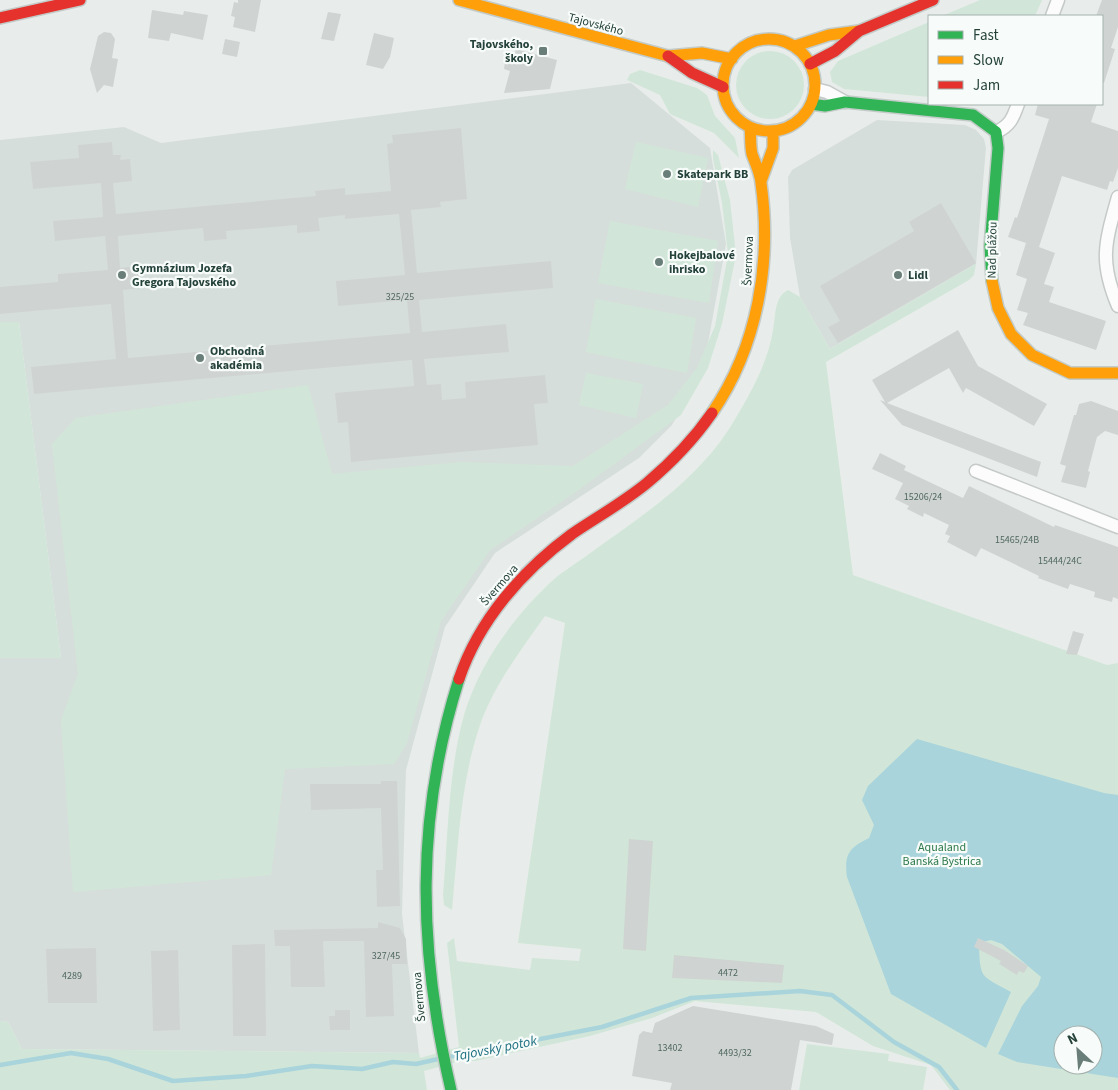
<svg xmlns="http://www.w3.org/2000/svg" width="1118" height="1090" font-family="'Source Sans 3',sans-serif">
  <rect width="100%" height="100%" fill="#e8edeb"/>
  <path fill="#d6dedb" d="M631,83L710,148L726,244L703,371L672,425L639,458L495,553L445,627L406,770L402,914L419,1053L22,1049L8,1022L0,1021V658H61L19,322H0V140L124,127L161,143Z
    M877,120L965,125L976,130L984,139L986,148L976,264L830,349L800,297L790,238L788,177L792,170Z"/>
  <path fill="#d1e6d8" fill-rule="evenodd" d="M980,0H1042L1035,16H942Z
    M929,22V97L844,89L832,82L830,72L838,61Z
    M736 85a34 34 0 1 1 68 0a34 34 0 1 1-68 0Z
    M640,70L697,88L707,95L715,116L735,138L739,158L714,133L670,114L660,95L627,80L630,74Z
    M636,142L708,158L698,207L625,189Z
    M713,150L718,155L730,200L736,255L722,324L708,368L681,415L577,491L490,550L441,621L407,743L394,764L285,769L271,875L73,892L61,720L78,674L52,444L76,418L308,385L332,474L461,462L573,466L668,405L697,368L715,326L728,254L722,203L713,159Z
    M610,221L718,241L709,303L598,283Z
    M976,264L974,275L969,280L826,362L853,575L1107,665L1118,663V1090H950L931,1065L873,1046L816,1012L695,1001L652,1018L590,1036L475,1061L464,1060L424,1071L427,1090H0V1021L8,1022L22,1049L419,1053L420,1058L459,1047L447,943L454,938L457,961L530,970L532,958L579,961L581,949L518,943L565,623L545,616C521,650 494,685 480,725C460,784 458,848 452,910L444,905L443,895C448,836 448,773 464,715C479,664 514,616 552,581C563,571 577,563 589,554C640,517 694,483 729,429C747,400 768,364 773,330C776,315 774,297 788,290L800,297L830,349ZM1063,1035H1093V1065H1063Z
    M596,299L696,318L687,373L586,352Z
    M0,322H19L61,658H0Z
    M586,373L643,384L636,418L579,405Z
    M807,1044L889,1054L888,1061L927,1067L923,1090H799Z"/>
  <path fill="#a9d4db" fill-rule="evenodd" d="M917,739L1104,793L1118,795V1078L1017,1062L998,1054L1022,1006L1038,986L1041,977L1002,944L991,940L979,943C980,979 980,975 1011,992L986,1048L891,994L847,877C844,854 849,848 869,838L874,825L862,800L868,786ZM1063,1035H1093V1065H1063Z"/>
  <g fill="none" stroke-linecap="round" stroke-linejoin="round">
    <path stroke="#a9d4db" stroke-width="4.5" d="M448,1057L602,1027L691,998L800,991L832,995L894,1042L939,1067L957,1090
      M0,1065L71,1053L108,1059L173,1081L246,1076L312,1066L362,1069L393,1062L416,1064L438,1059"/>
  </g>
  <path fill="#cfd4d2" fill-rule="evenodd" d="M238,0H261L255,32L233,27L235,17L231,16L234,2L238,3Z
    M1102,0H1118V27L1111,48L1115,49L1104,83L1102,82V16H1096Z
    M152,10L183,15L184,11L208,15L203,40L171,33L169,41L148,38Z
    M328,12L341,14L334,41L321,39Z
    M104,32L111,33L115,39L112,58L118,59L113,87L104,85L97,93L90,69L98,36Z
    M374,33L394,38L390,57L383,69L366,65Z
    M225,39L240,42L237,57L222,54Z
    M516,49L557,60L550,89L504,93L510,71L504,69L506,55L514,57Z
    M1038,104H1097L1091,122L1118,131V168L1113,182L1110,181L1107,190L1062,176L1039,247L1055,253L1044,284L1054,287L1049,302L1106,321L1096,350L1023,325L1028,313L1017,310L1027,279L1016,275L1026,243L1008,237L1015,217L1017,218L1049,119L1035,115Z
    M461,128L467,199L440,202L441,207L411,210L417,273L551,261L553,288L419,300L422,332L506,324L509,352L424,359L427,385L441,384L442,400L466,398L465,382L545,375L548,403L534,404L538,445L351,462L348,422L338,423L335,393L414,386L412,360L34,394L31,367L116,359L111,304L0,314V287L58,282V274L108,270L105,236L55,241L53,221L103,217L101,183L33,189L30,162L79,158L78,145L112,142L113,155H121L120,160L130,159L132,181L113,183L116,214L316,196L315,191L345,188V195L391,191L387,144L393,143L392,135ZM399,214L405,275L336,281L338,306L407,300L410,333L128,358L123,290L142,288L140,266L120,268L118,236L203,228L204,241L227,239L226,231L297,225V233L320,231L318,218L345,215V219Z
    M941,203L976,263L838,343L828,327L840,321L820,286L914,231L909,222Z
    M958,330L978,366L1047,404L1034,426L966,388L963,393L949,368L887,403L1041,462L1037,477L902,425L880,400L885,402L872,380Z
    M1091,401L1118,411V435L1105,431L1097,437L1088,471L1090,472L1086,488L1061,482L1066,466L1060,464L1074,415H1076L1079,404Z
    M880,453L906,466L904,470L963,498L969,486L1054,527L1055,525L1118,547V599L1113,597L1112,602L1094,597L1095,592L1070,584L1068,589L1038,578L1039,576L981,548L976,557L947,542L950,536L945,534L949,525L924,513L923,517L907,509L909,506L895,499L903,483L872,469Z
    M1073,631L1084,634L1077,655L1066,654Z
    M381,781H397L400,906L377,907L376,870H383L381,808L311,810L310,784H381Z
    M629,839L653,841L646,951L623,949Z
    M378,922L400,928L406,939L407,964H392L394,1016L366,1017L364,941H323L325,987H291L290,946H275L274,930L378,928Z
    M978,938L1004,950L1028,966L1024,973L1019,971L1017,975L999,964L1001,961L974,947Z
    M265,944L266,1036H233L232,945Z
    M96,948L97,1003H48L46,949Z
    M178,950L180,1030L153,1031L151,951Z
    M674,955L784,965L782,983L672,978Z
    M693,1006L816,1026L834,1034L832,1045L800,1040L791,1090H670L672,1083L632,1076L639,1035L643,1031L652,1033L655,1023Z
    M335,1010H350V1030H330L329,1016H335Z"/>
  <g fill="none" stroke-linecap="round" stroke-linejoin="round">
    <g stroke="#c5cac8" stroke-width="15">
      <path id="street" d="M1052,16L1058,0
        M815,89L827,92L845,102
        M996,132C1010,126 1013,118 1018,104
        M1118,197C1105,243 1099,261 1118,306
        M976,471L1118,527"/>
    </g>
    <g stroke="#c3cbc8" stroke-width="14">
      <path id="fast" d="M811,104L825,106L845,102L973,115L996,132L998,148L990,246L992,281
        M451,1090C418,949 415,818 459,679"/>
    </g>
    <g stroke="#c3cbc8" stroke-width="14">
      <path id="slow" d="M459,0L668,56L702,53L732,59
        M723 85a46 46 0 1 1 92 0a46 46 0 1 1-92 0Z
        M795,46L829,35L859,31
        M761,181L773,148V131
        M992,281L998,308L1011,334L1032,355L1070,373H1118
        M712,413C758,346 772,262 761,183C760,172 755,163 752,154C750,145 751,136 750,127"/>
    </g>
    <g stroke="#c3cbc8" stroke-width="14">
      <path id="jam" d="M0,18L80,0
        M668,56L692,73L723,87
        M810,64L835,51L859,31L933,0
        M459,679C479,620 522,571 572,534C597,517 624,502 647,483C672,462 694,439 712,413"/>
    </g>
    <use href="#street" stroke="#fcfcfc" stroke-width="12"/>
    <use href="#fast" stroke="#30b455" stroke-width="11"/>
    <use href="#slow" stroke="#ff9f0a" stroke-width="11"/>
    <use href="#jam" stroke="#e5322d" stroke-width="11"/>
  </g>
  <g fill="#697e78" stroke="#f7fbf9" stroke-width="2">
    <rect x="538" y="46" width="10" height="10" rx="2.5"/>
    <circle cx="667" cy="174" r="5"/>
    <circle cx="659" cy="262" r="5"/>
    <circle cx="122" cy="275" r="5"/>
    <circle cx="898" cy="275" r="5"/>
    <circle cx="200" cy="358" r="5"/>
  </g>
  <g text-anchor="middle" stroke-width="4.5" stroke-linejoin="round" paint-order="stroke">
    <g font-size="10" fill="#506761">
      <text x="400" y="300">325/25</text>
      <text x="923" y="500">15206/24</text>
      <text x="1017" y="543">15465/24B</text>
      <text x="1060" y="564">15444/24C</text>
      <text x="386" y="959">327/45</text>
      <text x="728" y="976">4472</text>
      <text x="72" y="979">4289</text>
      <text x="670" y="1051">13402</text>
      <text x="735" y="1056">4493/32</text>
    </g>
    <g font-size="12" fill="#24423a" stroke="#f7fbf9">
      <text transform="translate(596 24) rotate(15)" y="4">Tajovského</text>
      <text transform="translate(992 250) rotate(-89)" y="4">Nad plážou</text>
      <text transform="translate(748 261) rotate(-88)" y="4">Švermova</text>
      <text transform="translate(499 585) rotate(-49)" y="4">Švermova</text>
      <text transform="translate(419 997) rotate(-95)" y="4">Švermova</text>
    </g>
    <g font-size="12" font-weight="bold" fill="#24423a" stroke="#f7fbf9" text-anchor="start">
      <text x="533" y="48" text-anchor="end">Tajovského,<tspan x="533" dy="14">školy</tspan></text>
      <text x="677" y="178">Skatepark BB</text>
      <text x="669" y="259">Hokejbalové<tspan x="669" dy="14">ihrisko</tspan></text>
      <text x="132" y="272">Gymnázium Jozefa<tspan x="132" dy="14">Gregora Tajovského</tspan></text>
      <text x="908" y="279">Lidl</text>
      <text x="210" y="355">Obchodná<tspan x="210" dy="14">akadémia</tspan></text>
    </g>
    <g font-size="12" fill="#2d7a4b" stroke="#f7fbf9">
      <text x="942" y="851">Aqualand<tspan x="942" dy="14">Banská Bystrica</tspan></text>
    </g>
    <g font-size="14" font-style="italic" fill="#1c6f80" stroke="#f7fbf9">
      <text transform="translate(495 1048) rotate(-11)" y="5">Tajovský potok</text>
    </g>
  </g>
  <rect x="928" y="15" width="175" height="90" fill="#f7fbf9" stroke="#a3b1ad"/>
  <rect x="938" y="31" width="25" height="8" fill="#30b455" stroke="#a3b1ad"/>
  <text x="973" y="40" font-size="15" fill="#24423a">Fast</text>
  <rect x="938" y="56" width="25" height="8" fill="#ff9f0a" stroke="#a3b1ad"/>
  <text x="973" y="65" font-size="15" fill="#24423a">Slow</text>
  <rect x="938" y="81" width="25" height="8" fill="#e5322d" stroke="#a3b1ad"/>
  <text x="973" y="90" font-size="15" fill="#24423a">Jam</text>
  <g transform="translate(1078 1050) rotate(334)"><circle r="24" fill="#f7fbf9" stroke="#a3b1ad"/>
  <path d="M0-4L9 19L0 12L-9 19Z" fill="#697e78"/>
  <text y="-8" font-size="14" font-weight="bold" text-anchor="middle" fill="#24423a">N</text>
  </g>
</svg>
